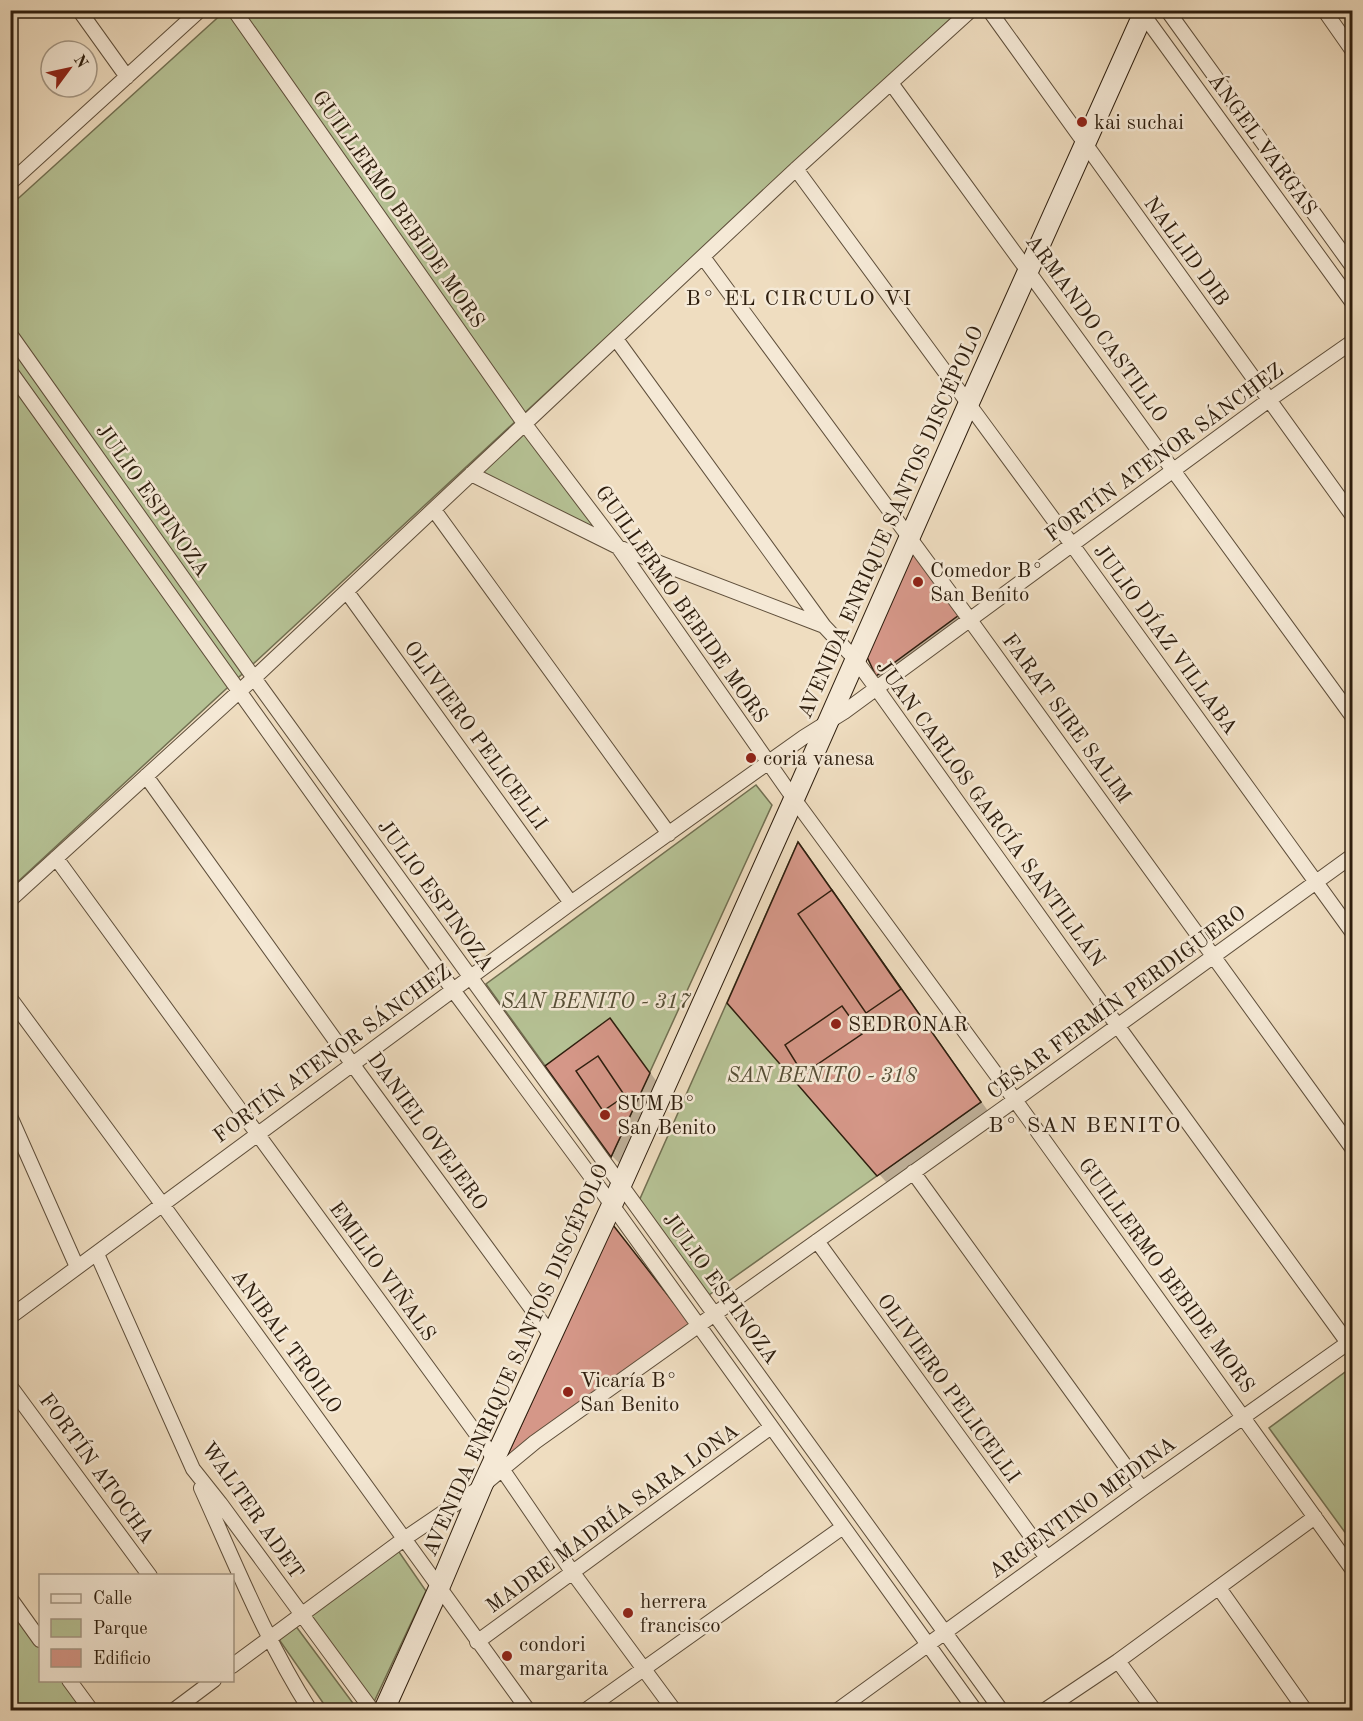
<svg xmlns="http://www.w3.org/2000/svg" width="1363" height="1721" font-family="'Old Standard TT',serif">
  <rect width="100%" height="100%" fill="#efddc0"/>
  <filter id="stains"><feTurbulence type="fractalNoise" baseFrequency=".00333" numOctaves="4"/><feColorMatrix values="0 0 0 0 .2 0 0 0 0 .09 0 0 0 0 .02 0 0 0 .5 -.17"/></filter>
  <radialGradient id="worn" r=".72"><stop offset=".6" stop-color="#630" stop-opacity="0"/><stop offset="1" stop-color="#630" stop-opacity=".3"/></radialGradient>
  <path fill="#b6c295" stroke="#727052" stroke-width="1.5" d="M225,11H959L11,888V205Z
    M524,429L603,535L477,475Z
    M756,785L772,805L611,1157L486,984Z
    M798,842L981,1102L709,1295L639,1201Z
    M1352,1367V1542L1269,1428Z
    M397,1549L426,1591L373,1704L305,1614Z
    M10,1605L40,1646V1680L65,1681L87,1710H11Z
    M295,1625L358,1710H328L278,1638Z"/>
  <path fill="#0003" d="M914,551L966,624L886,684L878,675L868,657Z
    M799,844L806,852L988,1111L887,1183L729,1003Z
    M609,1020L618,1028L657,1082L620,1164L612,1156L547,1066Z
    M613,1227L698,1334L516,1465Z"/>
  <path fill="#d59788" stroke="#2e1e0e" stroke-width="1.5" d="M913,549L959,615L876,676L867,657Z
    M798,842L981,1102L877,1176L727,1003Z
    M832,890L901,989L866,1013L798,914Z
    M842,1006L862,1034L803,1074L785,1045Z
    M610,1018L650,1073L611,1157L545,1066Z
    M598,1056L625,1096L603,1111L576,1071Z
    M613,1225L691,1325L506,1458Z"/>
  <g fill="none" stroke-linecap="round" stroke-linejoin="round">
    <g stroke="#5e4e3a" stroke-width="16">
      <path id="minor" d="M79,10L127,77
        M234,10L524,423L618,547L794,799L1015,1100L1352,1569
        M989,10L1352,515
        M1140,10L1352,302
        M1167,10L1352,266
        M1324,10L1352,50
        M891,83L1352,716
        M796,169L1073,546L1352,932
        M10,183L200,10
        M703,257L970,620L1352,1148
        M10,334L254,678L1001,1710
        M616,339L824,626L855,659L877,689L1117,1025L1348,1343
        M10,371L453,990L612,1205L975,1710
        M471,474L618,547L824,626
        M434,510L669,834
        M347,592L571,903
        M146,776L353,1065L551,1335
        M56,858L502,1469L573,1573L674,1710
        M10,900L254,678L796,169L971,10
        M10,998L162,1204L528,1710
        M10,1116L77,1267
        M913,1172L1142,1489
        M817,1241L1047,1558
        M97,1254L193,1469L220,1503L372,1710
        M10,1317L571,903L804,737L844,712L1269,400L1352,342
        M10,1386L150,1576
        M201,1488C235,1563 266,1641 310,1710
        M1219,1588L1305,1710
        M10,1598L40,1640
        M477,1642L771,1427
        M1118,1661L1154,1710
        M232,1666L404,1539L482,1486L535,1442L1015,1100L1352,856
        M69,1680L91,1710
        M174,1710L214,1680
        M586,1710L843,1527
        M838,1710L1142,1489L1352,1340
        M1045,1710L1118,1661L1315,1517"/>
    </g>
    <g stroke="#2e1e0e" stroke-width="22">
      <path id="secondary" d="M384,1710L439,1588L482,1486L612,1205L794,799L968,405L1145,10"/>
    </g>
    <use href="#minor" stroke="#f5e9d6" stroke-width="14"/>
    <use href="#secondary" stroke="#f5e9d6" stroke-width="20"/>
  </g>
  <g fill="#8f2418" stroke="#f5e9d6" stroke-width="2">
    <circle cx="1082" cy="122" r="6"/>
    <circle cx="918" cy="582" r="6"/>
    <circle cx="751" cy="758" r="6"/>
    <circle cx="836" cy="1024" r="6"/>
    <circle cx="605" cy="1115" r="6"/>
    <circle cx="568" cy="1392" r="6"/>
    <circle cx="628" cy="1613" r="6"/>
    <circle cx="507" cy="1656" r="6"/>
  </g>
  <g text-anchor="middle" stroke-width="5" stroke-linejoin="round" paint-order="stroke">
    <g font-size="21" fill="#2e1e0e" stroke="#f5e9d6" text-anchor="start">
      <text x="1094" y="129">kai suchai</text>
      <text x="930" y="577">Comedor B°<tspan x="930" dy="24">San Benito</tspan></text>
      <text x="763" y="765">coria vanesa</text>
      <text x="848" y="1031">SEDRONAR</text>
      <text x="617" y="1110">SUM B°<tspan x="617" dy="24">San Benito</tspan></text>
      <text x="580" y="1387">Vicaría B°<tspan x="580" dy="24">San Benito</tspan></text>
      <text x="640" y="1608">herrera<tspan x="640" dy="24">francisco</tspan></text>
      <text x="519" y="1651">condori<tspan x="519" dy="24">margarita</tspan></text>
    </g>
    <g font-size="21" fill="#2e1e0e" stroke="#f5e9d6">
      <text transform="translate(1263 144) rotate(54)" y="7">ÁNGEL VARGAS</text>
      <text transform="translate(399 209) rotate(55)" y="7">GUILLERMO BEBIDE MORS</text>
      <text transform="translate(1187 251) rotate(54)" y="7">NALLID DIB</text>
      <text transform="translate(1097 328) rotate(54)" y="7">ARMANDO CASTILLO</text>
      <text transform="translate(1164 452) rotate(-36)" y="7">FORTÍN ATENOR SÁNCHEZ</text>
      <text transform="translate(153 500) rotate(55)" y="7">JULIO ESPINOZA</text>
      <text transform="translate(890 522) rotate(-66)" y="7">AVENIDA ENRIQUE SANTOS DISCÉPOLO</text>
      <text transform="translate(682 604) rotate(55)" y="7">GUILLERMO BEBIDE MORS</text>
      <text transform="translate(1166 639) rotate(54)" y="7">JULIO DÍAZ VILLABA</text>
      <text transform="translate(1067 718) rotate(54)" y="7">FARAT SIRE SALIM</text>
      <text transform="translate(476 735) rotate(54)" y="7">OLIVIERO PELICELLI</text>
      <text transform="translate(991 813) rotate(54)" y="7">JUAN CARLOS GARCÍA SANTILLÁN</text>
      <text transform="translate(436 895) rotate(54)" y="7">JULIO ESPINOZA</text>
      <text transform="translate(1116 1002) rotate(-36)" y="7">CÉSAR FERMÍN PERDIGUERO</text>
      <text transform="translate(332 1053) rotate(-36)" y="7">FORTÍN ATENOR SÁNCHEZ</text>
      <text transform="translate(428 1131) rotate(54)" y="7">DANIEL OVEJERO</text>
      <text transform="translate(383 1271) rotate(54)" y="7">EMILIO VIÑALS</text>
      <text transform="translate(1167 1275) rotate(54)" y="7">GUILLERMO BEBIDE MORS</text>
      <text transform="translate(721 1288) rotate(54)" y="7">JULIO ESPINOZA</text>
      <text transform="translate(287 1341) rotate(54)" y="7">ANIBAL TROILO</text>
      <text transform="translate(515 1360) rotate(-66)" y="7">AVENIDA ENRIQUE SANTOS DISCÉPOLO</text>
      <text transform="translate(949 1388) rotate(54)" y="7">OLIVIERO PELICELLI</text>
      <text transform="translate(97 1468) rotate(54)" y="7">FORTÍN ATOCHA</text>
      <text transform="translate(1082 1507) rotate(-36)" y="7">ARGENTINO MEDINA</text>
      <text transform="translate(253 1510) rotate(55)" y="7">WALTER ADET</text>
      <text transform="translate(612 1518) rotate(-36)" y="7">MADRE MADRÍA SARA LONA</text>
    </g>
    <g font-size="21" font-style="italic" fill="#574f36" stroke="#f5e9d6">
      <text x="596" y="1008">SAN BENITO - 317</text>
      <text x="822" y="1082">SAN BENITO - 318</text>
    </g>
    <g font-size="22" letter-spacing="1.5" fill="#2e1e0e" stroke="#f5e9d6">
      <text x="799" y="305">B° EL CIRCULO VI</text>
      <text x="1085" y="1132">B° SAN BENITO</text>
    </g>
  </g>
  <rect width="1363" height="1721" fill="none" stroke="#efddc0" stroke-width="36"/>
  <rect x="12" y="12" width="1339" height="1697" fill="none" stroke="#2e1e0e" stroke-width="3"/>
  <rect x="18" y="18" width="1327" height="1685" fill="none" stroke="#2e1e0e" stroke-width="1.5"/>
  <rect x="39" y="1574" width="195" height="108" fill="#f5e9d6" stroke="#a59886" stroke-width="1.5"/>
  <rect x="51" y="1594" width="30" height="9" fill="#f5e9d6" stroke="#a59886" stroke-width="1.5"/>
  <text x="93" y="1604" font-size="18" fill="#2e1e0e">Calle</text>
  <rect x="51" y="1619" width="30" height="18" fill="#b6c295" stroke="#a59886" stroke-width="1.5"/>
  <text x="93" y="1634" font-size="18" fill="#2e1e0e">Parque</text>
  <rect x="51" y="1649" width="30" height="18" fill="#d59788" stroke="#a59886" stroke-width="1.5"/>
  <text x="93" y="1664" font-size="18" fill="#2e1e0e">Edificio</text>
  <g transform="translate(69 69) rotate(57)"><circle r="28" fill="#f5e9d6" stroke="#a59886" stroke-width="1.5"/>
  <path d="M0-4.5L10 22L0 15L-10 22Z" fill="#8f2418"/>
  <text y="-9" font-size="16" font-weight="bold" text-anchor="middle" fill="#2e1e0e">N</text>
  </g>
  <rect width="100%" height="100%" filter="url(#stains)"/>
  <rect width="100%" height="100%" fill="url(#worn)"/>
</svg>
